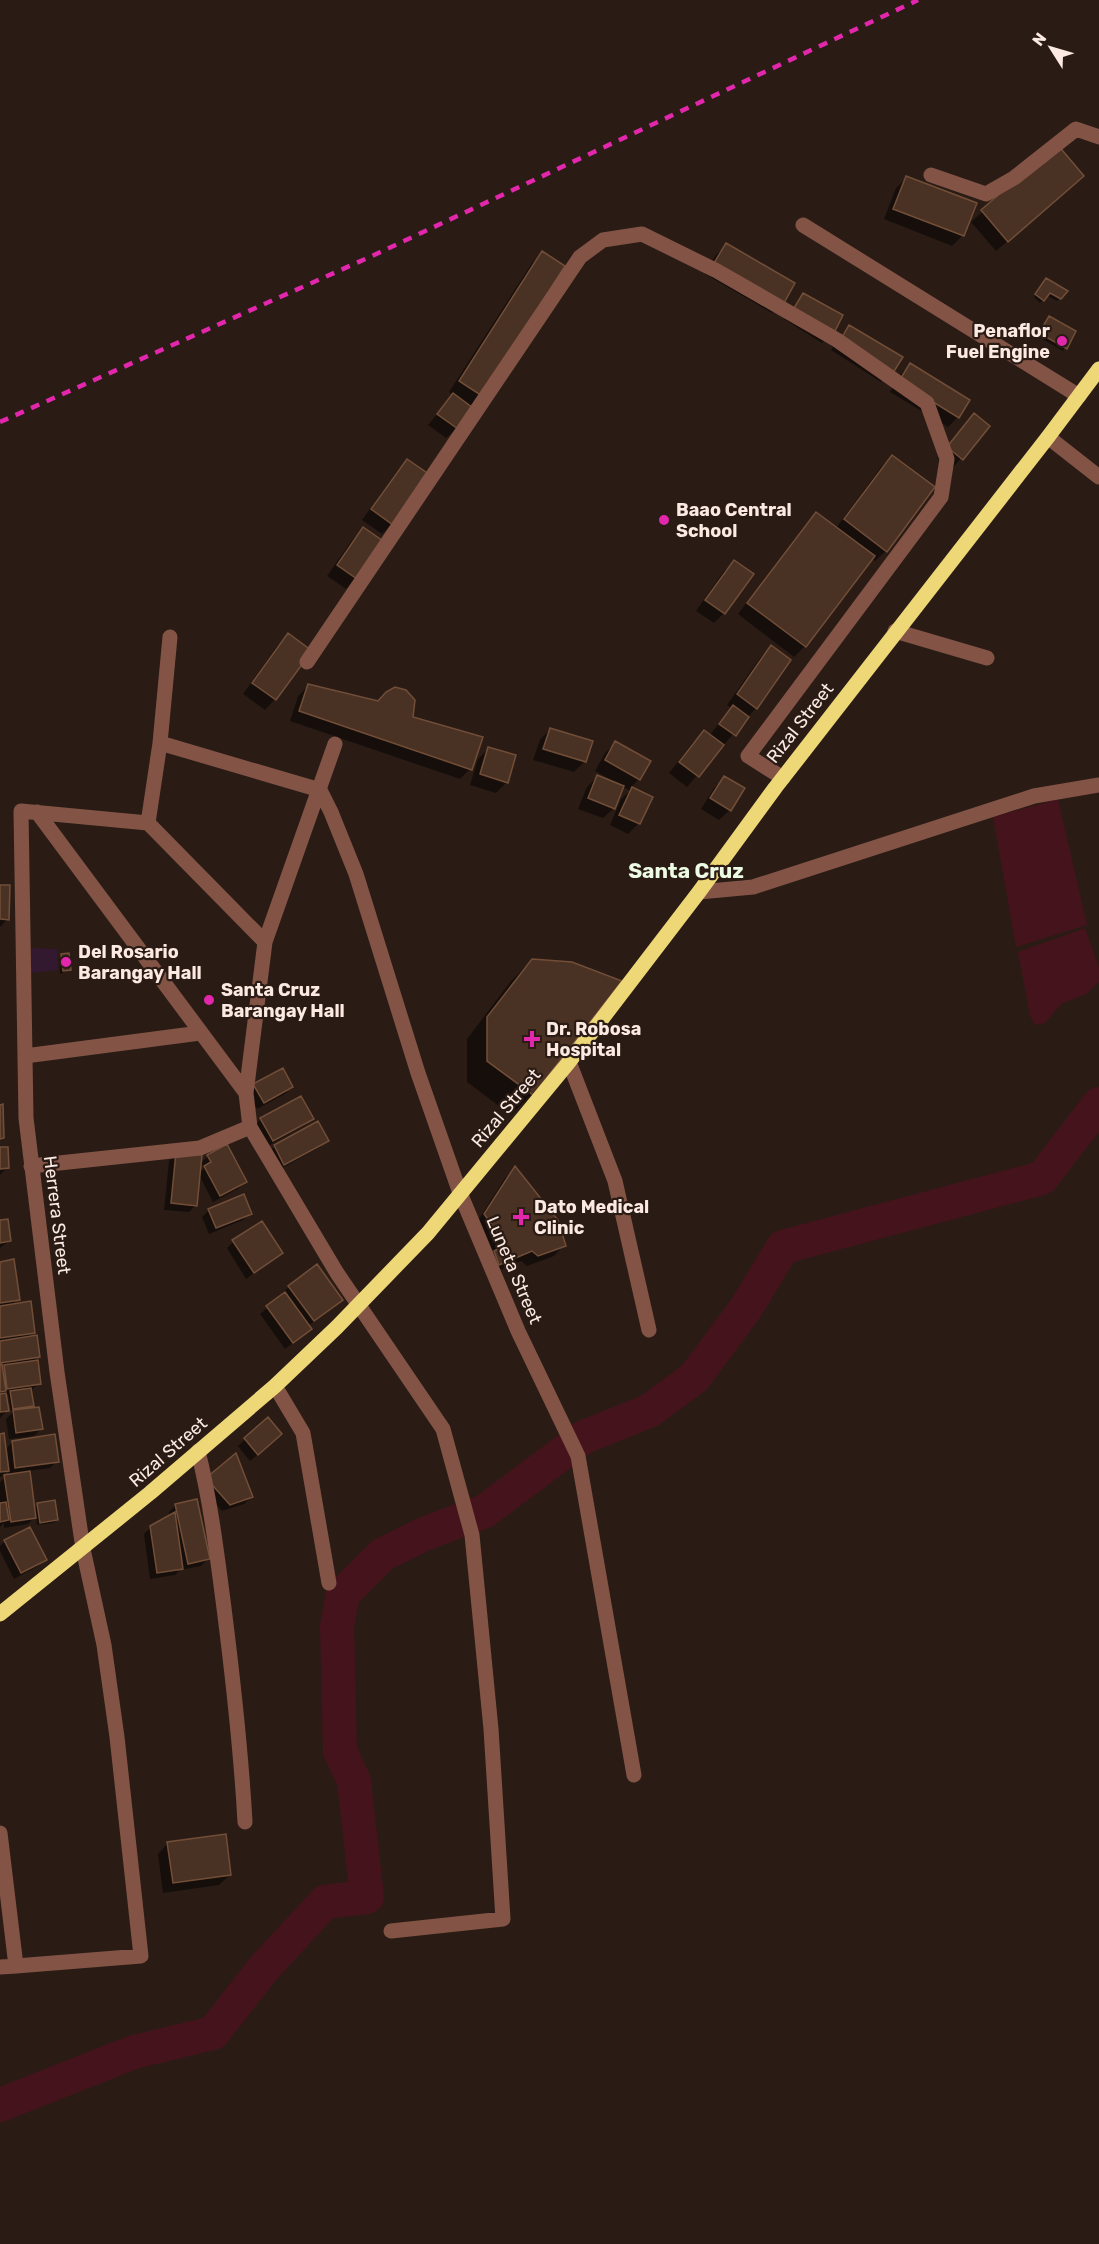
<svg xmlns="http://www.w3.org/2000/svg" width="1099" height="2244" font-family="Rubik,sans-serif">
  <rect width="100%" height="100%" fill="#2a1c15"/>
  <path fill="#33192f" d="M31,948L57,949V970L31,973Z"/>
  <path fill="#45131c" d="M1058,799L1087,925L1016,947L993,817Z
    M1085,928L1099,967V982L1086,994L1061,1004L1045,1023L1035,1025L1030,1016L1018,952Z"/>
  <path fill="#0007" fill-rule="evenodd" d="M1056,147L1071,186L996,251L971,222Z
    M906,178L963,235L952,246L884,219L896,188Z
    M726,245L783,302L772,313L705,274L715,256Z
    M542,253L481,395L469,407L457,428L446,438L428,425L453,395L449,392L532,263Z
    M1043,283L1066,292L1057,301L1046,295L1040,303L1034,297Z
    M804,295L832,332L822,343L784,319Z
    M1049,318L1074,332L1063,351L1037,336Z
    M850,327L892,372L881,382L831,350L839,338Z
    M910,365L958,417L948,427L890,392L900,375Z
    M974,415L988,426L951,470L937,458Z
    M892,457L886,551L875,561L871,558L805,646L794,657L738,614L806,524L817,513L836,528L881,467Z
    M407,461L392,524L382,534L362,520L397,471Z
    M363,529L356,578L346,589L327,576L352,540Z
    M734,562L724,613L714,623L696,611L723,572Z
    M288,635L275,699L265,710L243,694L277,646Z
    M771,647L756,708L687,787L669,773L693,742L704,732L709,736L731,708L727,705L760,658Z
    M308,686L411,719L470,769L460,779L290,721L298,696Z
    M550,729L591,742L584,762L574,772L533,760L540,740Z
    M616,742L639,779L630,788L651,797L639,823L628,834L610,825L621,799L630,791L622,786L614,808L603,818L578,809L587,787L597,777L610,782L611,780L595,771L605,753Z
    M489,748L507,782L496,793L470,785L478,759Z
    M724,778L730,810L719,820L701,809L714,788Z
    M0,886L8,919L0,927Z
    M62,956L69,970L60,974L59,959Z
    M532,960L619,982L532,1094L511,1115L467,1082V1039L511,981Z
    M254,1085L292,1087L285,1094L257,1109L247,1092Z
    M312,1118L305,1125L266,1147L254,1126L261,1119Z
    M327,1140L320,1147L277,1171L268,1153L275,1146Z
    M0,1149L8,1167L0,1175Z
    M176,1154L199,1173L204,1168L201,1163L208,1156L245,1182L238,1189L213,1202L199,1175L196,1205L189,1212L164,1210L169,1161Z
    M515,1168L564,1245L554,1256L527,1266L521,1261L488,1275L484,1262L494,1252L475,1225L505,1178Z
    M209,1210L250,1213L243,1220L209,1234L202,1217Z
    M0,1222L9,1241L0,1248Z
    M233,1242L282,1253L246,1279L227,1248Z
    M0,1263L18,1299L11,1306L34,1332L28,1338L39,1356L33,1362L40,1383L30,1391L32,1405L28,1410L41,1429L34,1436L9,1439L6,1419L15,1410L11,1411L8,1394H5L7,1411L0,1418Z
    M289,1287L334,1306L308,1326L303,1335L285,1349L260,1314L283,1295L282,1293Z
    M268,1419L274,1441L250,1461L238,1446Z
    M0,1435L5,1450L12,1442L57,1461L50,1468L28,1471L34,1509L38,1505L57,1520L54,1523L37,1525L36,1516L28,1524L4,1528V1523L0,1527V1482L5,1477H0ZM8,1470L9,1476L1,1477Z
    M207,1479L251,1497L244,1504L222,1511L200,1486Z
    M176,1505L208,1559L201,1566L180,1570L175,1575L150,1579L144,1534L151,1527L170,1516L169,1512Z
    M5,1541L45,1559L38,1566L14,1579L0,1551V1546Z
    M168,1843L230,1875L219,1885L163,1893L158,1854Z"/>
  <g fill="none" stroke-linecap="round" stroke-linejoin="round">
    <path stroke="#45131c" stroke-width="34" d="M0,2105L134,2052L213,2033L264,1968L325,1902L367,1897L354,1781L340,1751L337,1626L343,1594L382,1555L424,1534L485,1511L584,1437L649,1411L694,1378L746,1308L783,1247L1042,1178L1099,1104"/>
  </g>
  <path fill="#493223" stroke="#724e38" stroke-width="1.5" d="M1057,144L1084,176L1008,242L981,210Z
    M906,176L977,203L964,236L893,209Z
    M726,243L795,283L784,303L714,263Z
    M542,251L565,266L482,396L459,381Z
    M1046,278L1068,291L1061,299L1050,293L1044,301L1035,294Z
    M803,293L843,315L834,333L794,308Z
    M1049,316L1076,331L1067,349L1039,333Z
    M849,325L903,357L893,373L841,339Z
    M910,363L970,400L959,418L899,381Z
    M453,393L473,408L458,429L437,414Z
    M974,413L990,426L963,460L947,447Z
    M892,455L935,487L887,552L844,519Z
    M407,459L430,475L393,525L371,509Z
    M816,512L875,556L806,647L747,603Z
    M363,527L383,541L357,579L337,565Z
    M734,560L754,574L725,614L705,600Z
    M288,633L312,651L276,700L252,683Z
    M771,645L791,660L757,709L737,694Z
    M308,684L378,701L386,692L395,687L406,690L415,700L413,717L483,737L472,770L299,711Z
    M733,705L749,717L736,736L719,724Z
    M550,728L593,741L586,762L543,749Z
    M704,730L724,745L699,777L679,762Z
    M615,741L651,761L640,780L605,760Z
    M488,747L516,755L508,783L480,774Z
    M597,775L624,786L615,809L588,798Z
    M724,776L745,788L731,811L710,798Z
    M632,787L653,797L640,824L619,815Z
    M0,885H10L9,920L0,919Z
    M69,953L71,970L63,971L61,954Z
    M532,959L572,962L622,981L533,1095L487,1061V1017Z
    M283,1068L293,1087L264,1103L253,1084Z
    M301,1096L314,1119L273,1141L260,1118Z
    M3,1104L4,1138L0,1139V1105Z
    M318,1121L329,1141L284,1165L274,1145Z
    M227,1144L247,1182L220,1196L204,1166L211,1162L207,1155Z
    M0,1147H8L9,1168L0,1169Z
    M176,1152L202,1155L197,1206L171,1203Z
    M515,1166L558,1220L566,1246L538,1256L532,1251L499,1265L494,1251L506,1244L484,1214Z
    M244,1194L252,1214L216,1228L208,1209Z
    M8,1219L11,1241L0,1243V1220Z
    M262,1221L283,1253L254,1273L232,1240Z
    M14,1259L20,1300L0,1303V1262Z
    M317,1264L343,1300L314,1321L288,1286Z
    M285,1292L312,1329L293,1343L266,1306Z
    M31,1301L35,1333L0,1338V1306Z
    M37,1335L40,1357L0,1363V1341Z
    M38,1360L41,1384L7,1389L4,1365Z
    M2,1364L6,1391L0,1392V1365Z
    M31,1388L34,1406L13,1409L10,1391Z
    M6,1393L9,1411L0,1412V1394Z
    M39,1407L43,1429L16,1433L13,1410Z
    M268,1417L282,1434L258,1455L244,1438Z
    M4,1433L9,1471L0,1472V1434Z
    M55,1434L59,1462L15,1468L12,1441Z
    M236,1453L253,1497L230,1505L206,1478Z
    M30,1471L36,1518L11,1522L4,1475Z
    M197,1499L210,1559L188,1564L175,1504Z
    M55,1500L58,1520L40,1523L37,1503Z
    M6,1502L9,1520L0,1522V1503Z
    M175,1512L183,1569L157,1573L150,1526Z
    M30,1527L47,1560L21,1573L4,1540Z
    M226,1834L231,1875L173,1883L167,1842Z"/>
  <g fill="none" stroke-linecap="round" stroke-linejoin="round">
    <path stroke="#835446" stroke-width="15" d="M931,175L986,194L1014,178L1076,129L1099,137
      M803,225L1079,396
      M1048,437L1099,477
      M895,631L987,658
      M307,662L580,257L603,240L642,234L717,271L837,340L927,403L947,459L941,497L748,756L783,778
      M160,743L320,790L331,812L356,874L418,1073L460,1193L518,1331L578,1456L634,1775
      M335,744L265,942L246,1093L250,1127L337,1273L443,1429L472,1535L491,1729L503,1919L391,1931
      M37,812L246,1093
      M148,823L160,743L170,637
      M699,892L753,887L1034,796L1099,785
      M25,1056L200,1033
      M569,1062L615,1181L649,1330
      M31,1166L200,1148L250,1127
      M275,1386L303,1433L329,1583
      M198,1451C211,1503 217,1555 224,1608C233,1679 241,1750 245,1822
      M0,1833L16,1966L0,1967
      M16,1966L141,1956L117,1737L104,1645L83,1549L57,1372L26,1118L21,811L148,823L265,942"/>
    <path stroke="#edd777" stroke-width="15" d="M0,1614L150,1493L275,1386L337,1327L428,1233L569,1062L699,892L775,788L1048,437L1099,369"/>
    <path stroke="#e327ad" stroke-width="4.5" stroke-dasharray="9 8" stroke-linecap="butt" d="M0,422L372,256L918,0"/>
  </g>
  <g fill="#e327ad" stroke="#2a1c15" stroke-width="2">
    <circle cx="1062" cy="341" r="6"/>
    <circle cx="664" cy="520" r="6"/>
    <circle cx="66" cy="962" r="6"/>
    <circle cx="209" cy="1000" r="6"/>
    <path d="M529 1030h6v6h6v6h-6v6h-6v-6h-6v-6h6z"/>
    <path d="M518 1208h6v6h6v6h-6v6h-6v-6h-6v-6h6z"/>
  </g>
  <g text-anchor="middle" stroke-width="4.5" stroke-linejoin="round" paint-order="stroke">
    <g font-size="18" font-weight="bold" fill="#fbe9e2" stroke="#2a1c15" text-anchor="start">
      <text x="1050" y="337" text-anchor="end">Penaflor<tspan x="1050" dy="21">Fuel Engine</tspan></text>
      <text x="676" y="516">Baao Central<tspan x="676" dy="21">School</tspan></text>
      <text x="78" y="958">Del Rosario<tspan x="78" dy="21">Barangay Hall</tspan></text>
      <text x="221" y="996">Santa Cruz<tspan x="221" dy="21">Barangay Hall</tspan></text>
      <text x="546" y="1035">Dr. Robosa<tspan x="546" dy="21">Hospital</tspan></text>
      <text x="534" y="1213">Dato Medical<tspan x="534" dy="21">Clinic</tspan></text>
    </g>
    <g font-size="18" fill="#fbe9e2" stroke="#2a1c15">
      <text transform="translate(800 723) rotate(-52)" y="6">Rizal Street</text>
      <text transform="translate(506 1108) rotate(-50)" y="6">Rizal Street</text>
      <text transform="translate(57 1215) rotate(83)" y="6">Herrera Street</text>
      <text transform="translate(514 1270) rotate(67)" y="6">Luneta Street</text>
      <text transform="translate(168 1452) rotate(-41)" y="6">Rizal Street</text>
    </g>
    <g font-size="21" font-weight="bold" fill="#eefbe4" stroke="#2a1c15">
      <text x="686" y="878">Santa Cruz</text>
    </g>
  </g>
  <g transform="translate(1051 48) rotate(307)" stroke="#2a1c15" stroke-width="4.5" paint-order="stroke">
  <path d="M0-4.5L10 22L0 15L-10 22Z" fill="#fbe9e2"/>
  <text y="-9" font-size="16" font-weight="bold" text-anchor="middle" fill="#fbe9e2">N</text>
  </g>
</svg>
